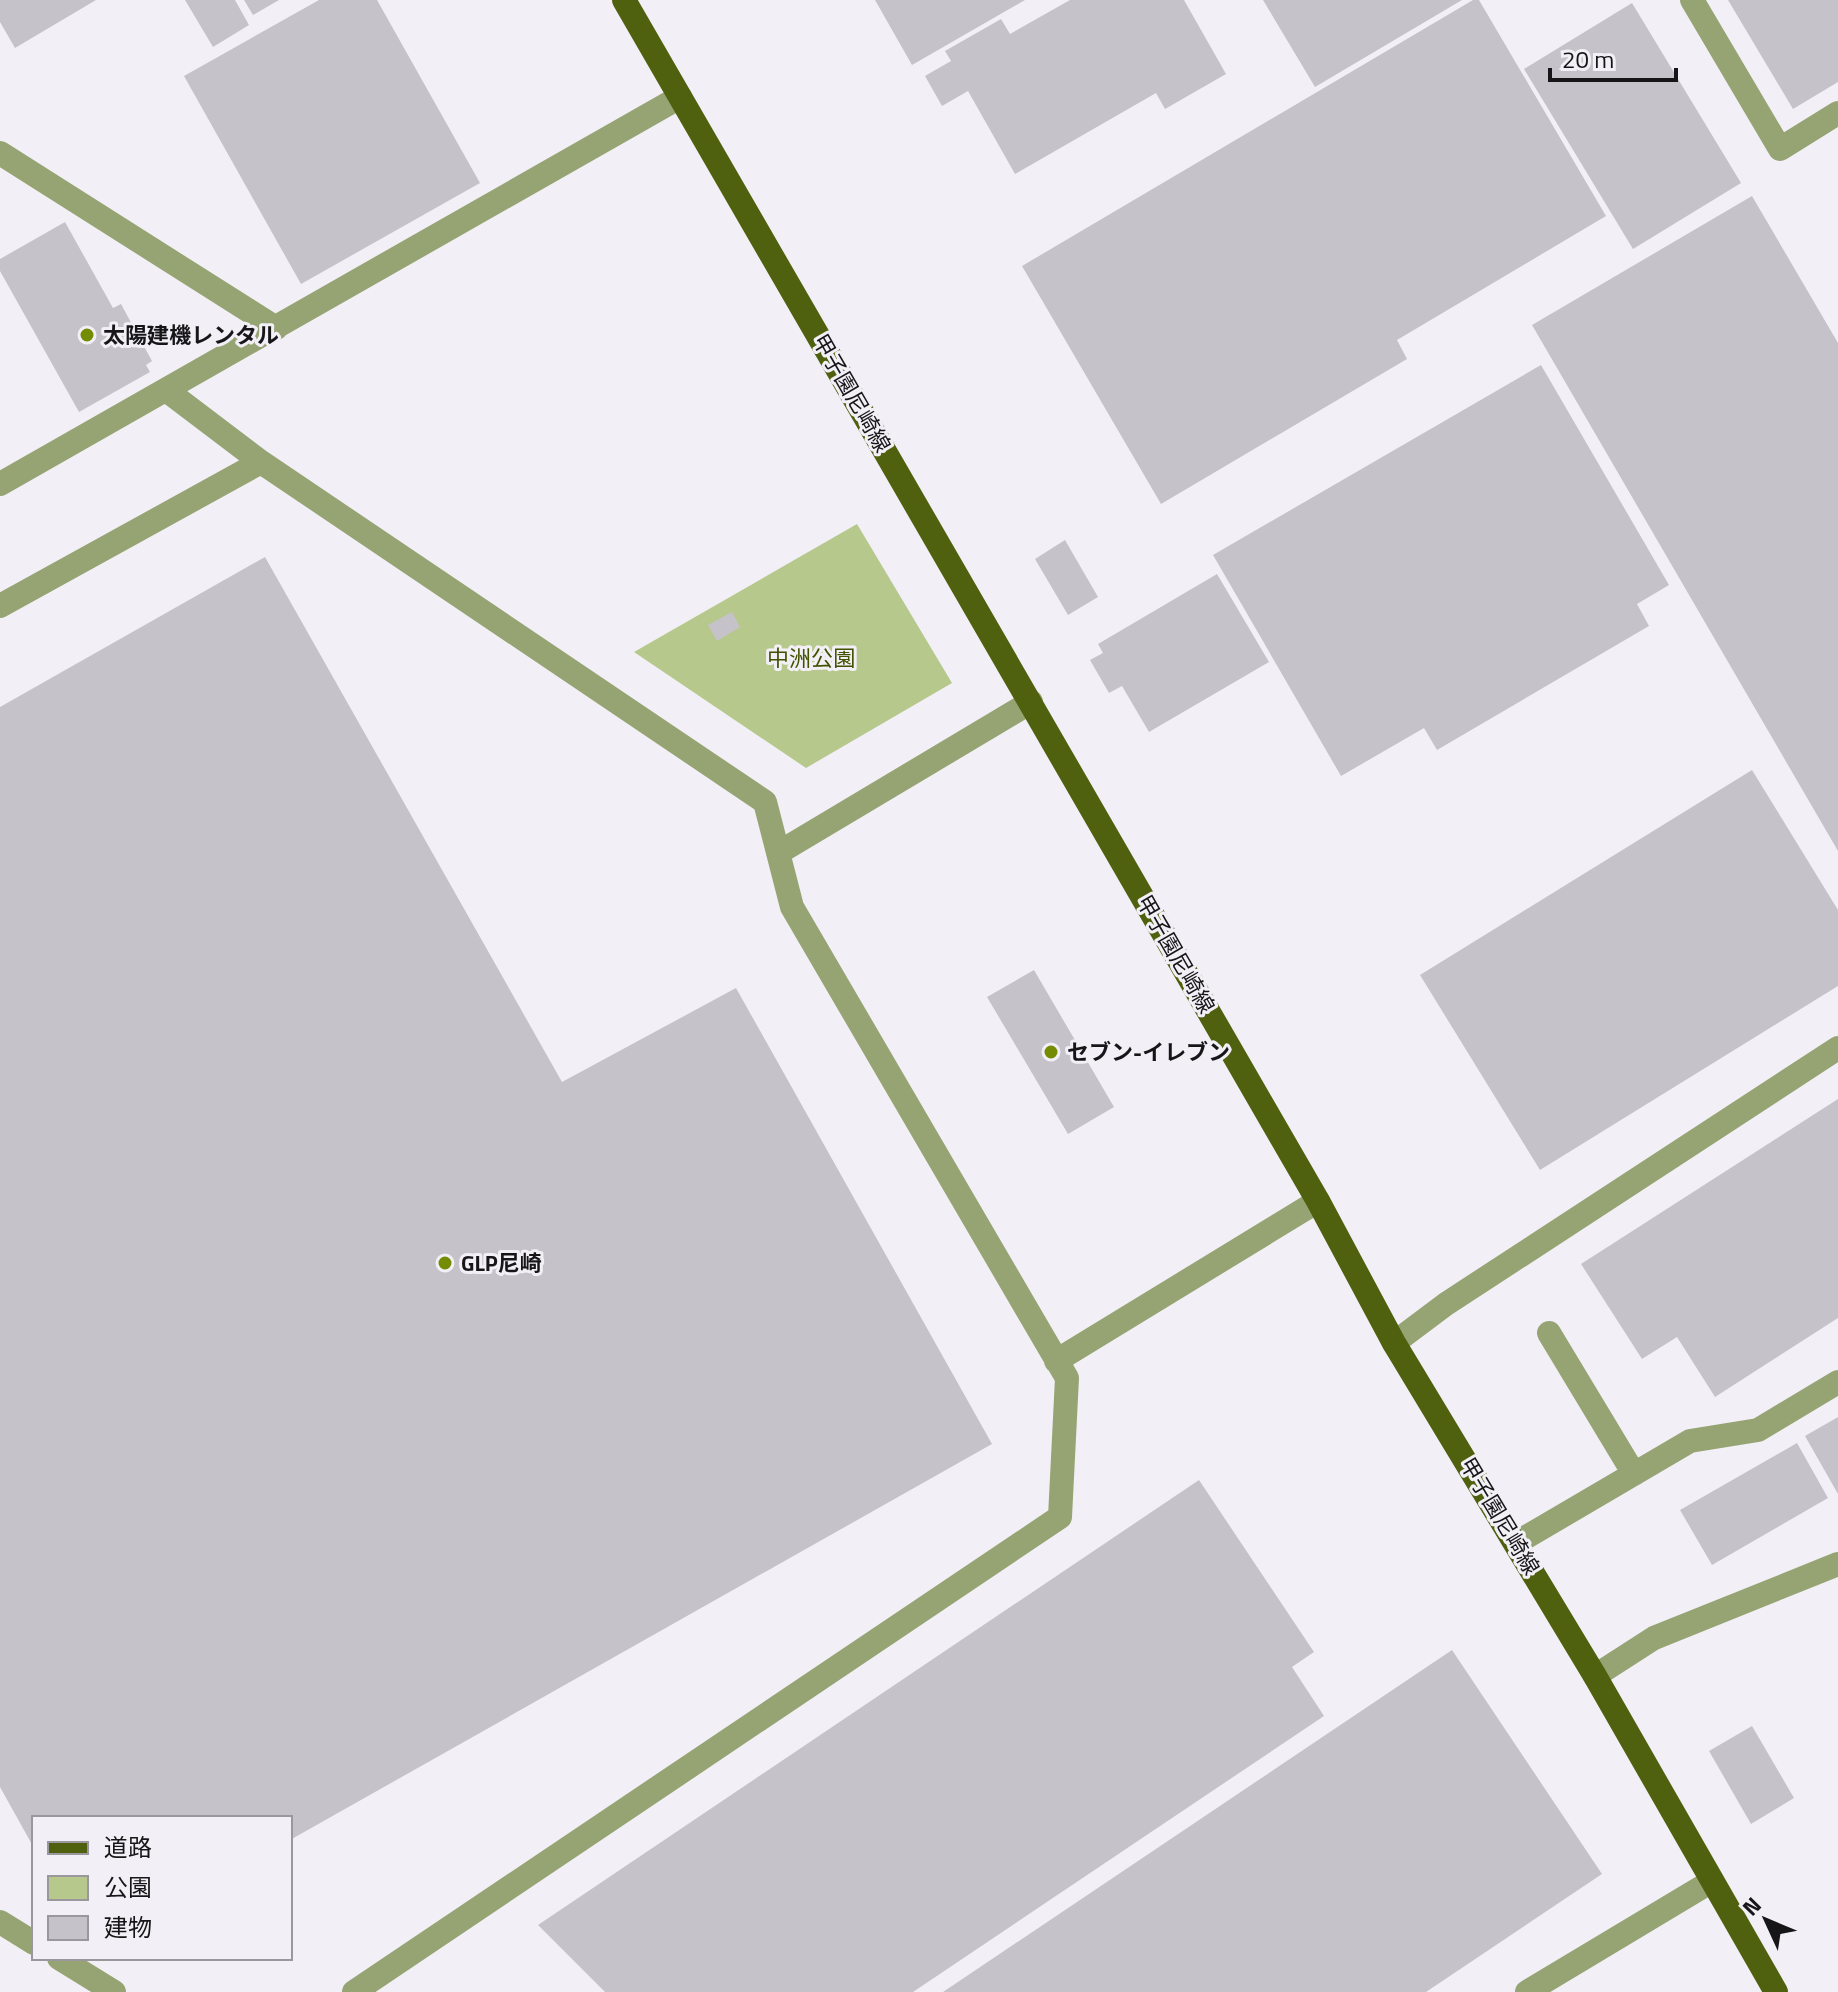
<svg xmlns="http://www.w3.org/2000/svg" width="1838" height="1992" font-family="'Titillium Web','Noto Sans JP',sans-serif">
  <rect width="100%" height="100%" fill="#f2f0f6"/>
  <path fill="#b6c88c" d="M857,524L952,683L806,768L634,652Z"/>
  <path fill="#c5c3c9" d="M0,0H96L15,48L0,22Z
    M185,0H235L249,25L213,47Z
    M244,0H279L253,15Z
    M319,0H377L480,183L301,284L184,76Z
    M875,0H1025L912,65Z
    M1070,0H1184L1226,74L1165,109L1156,93L1015,174L968,91L942,106L925,76L951,61L945,51L1001,19L1010,34Z
    M1263,0H1462L1315,87Z
    M1473,0H1479L1606,216L1397,340L1407,359L1161,504L1022,266Z
    M1728,0H1838V82L1793,109Z
    M1632,3L1741,183L1633,249L1524,69Z
    M1752,196L1838,343V851L1532,325Z
    M65,222L113,308L121,304L152,361L146,365L150,372L79,412L0,271V259Z
    M1541,365L1669,585L1637,604L1649,626L1437,750L1424,728L1341,776L1213,555Z
    M1065,540L1098,597L1068,615L1035,559Z
    M265,557L562,1082L736,988L992,1444L290,1840V1818H34V1848L0,1787V707Z
    M1217,574L1269,662L1149,732L1122,686L1109,693L1090,660L1103,653L1098,644Z
    M732,612L740,627L717,641L708,625Z
    M1752,770L1838,910V986L1540,1170L1420,975Z
    M1034,970L1114,1107L1068,1134L987,997Z
    M1838,1099V1318L1715,1397L1677,1337L1642,1359L1581,1264Z
    M1838,1417V1494L1805,1436Z
    M1797,1443L1828,1498L1712,1565L1680,1510Z
    M1199,1480L1314,1652L1292,1667L1324,1716L913,1992H605L538,1925Z
    M1452,1650L1602,1874L1426,1992H943Z
    M1752,1726L1794,1798L1751,1824L1709,1751Z"/>
  <g fill="none" stroke-linecap="round" stroke-linejoin="round">
    <path stroke="#96a474" stroke-width="24" d="M1692,0L1780,149L1838,113
      M0,153L276,328
      M166,390L261,462
      M0,484L680,97
      M0,606L261,462L765,802L792,907L1067,1378L1060,1517L354,1992
      M778,853L1031,702
      M1549,1333L1634,1474
      M1394,1343L1446,1304L1838,1048
      M1056,1361L1318,1201
      M1516,1543L1690,1441L1758,1430L1838,1382
      M1595,1676L1654,1638L1838,1564
      M0,1922L34,1943
      M59,1958L114,1992
      M1527,1992L1712,1881"/>
    <path stroke="#4f610e" stroke-width="24" d="M624,0L1318,1201L1394,1343L1595,1676L1776,1992"/>
  </g>
  <g fill="#738c01" stroke="#f2f0f6" stroke-width="3">
    <circle cx="87" cy="335" r="8"/>
    <circle cx="1051" cy="1052" r="8"/>
    <circle cx="445" cy="1263" r="8"/>
  </g>
  <g text-anchor="middle" stroke-width="6" stroke-linejoin="round" paint-order="stroke">
    <g font-size="22" font-weight="bold" fill="#161517" stroke="#f2f0f6" text-anchor="start">
      <text x="103" y="343">太陽建機レンタル</text>
      <text x="1067" y="1060">セブン-イレブン</text>
      <text x="461" y="1271">GLP尼崎</text>
    </g>
    <g font-size="22" fill="#161517" stroke="#f2f0f6">
      <text transform="translate(852 393) rotate(60)" y="8">甲子園尼崎線</text>
      <text transform="translate(1176 954) rotate(60)" y="8">甲子園尼崎線</text>
      <text transform="translate(1500 1516) rotate(59)" y="8">甲子園尼崎線</text>
    </g>
    <g font-size="22" fill="#425200" stroke="#f2f0f6">
      <text x="811" y="666">中洲公園</text>
    </g>
  </g>
  <rect x="32" y="1816" width="260" height="144" fill="#f2f0f6" stroke="#9a989d" stroke-width="2"/>
  <rect x="48" y="1842" width="40" height="12" fill="#4f610e" stroke="#9a989d" stroke-width="2"/>
  <text x="104" y="1856" font-size="24" fill="#161517">道路</text>
  <rect x="48" y="1876" width="40" height="24" fill="#b6c88c" stroke="#9a989d" stroke-width="2"/>
  <text x="104" y="1896" font-size="24" fill="#161517">公園</text>
  <rect x="48" y="1916" width="40" height="24" fill="#c5c3c9" stroke="#9a989d" stroke-width="2"/>
  <text x="104" y="1936" font-size="24" fill="#161517">建物</text>
  <g transform="translate(1766 1920) rotate(314)" stroke="#f2f0f6" stroke-width="6" paint-order="stroke">
  <path d="M0-6L14 30L0 20L-14 30Z" fill="#161517"/>
  <text y="-12" font-size="22" font-weight="bold" text-anchor="middle" fill="#161517">N</text>
  </g>
  <path d="M1550 68v12h126v-12" fill="none" stroke="#161517" stroke-width="4"/>
  <text x="1562" y="68" font-size="24" fill="#161517" stroke="#f2f0f6" stroke-width="6" paint-order="stroke">20 m</text>
</svg>
